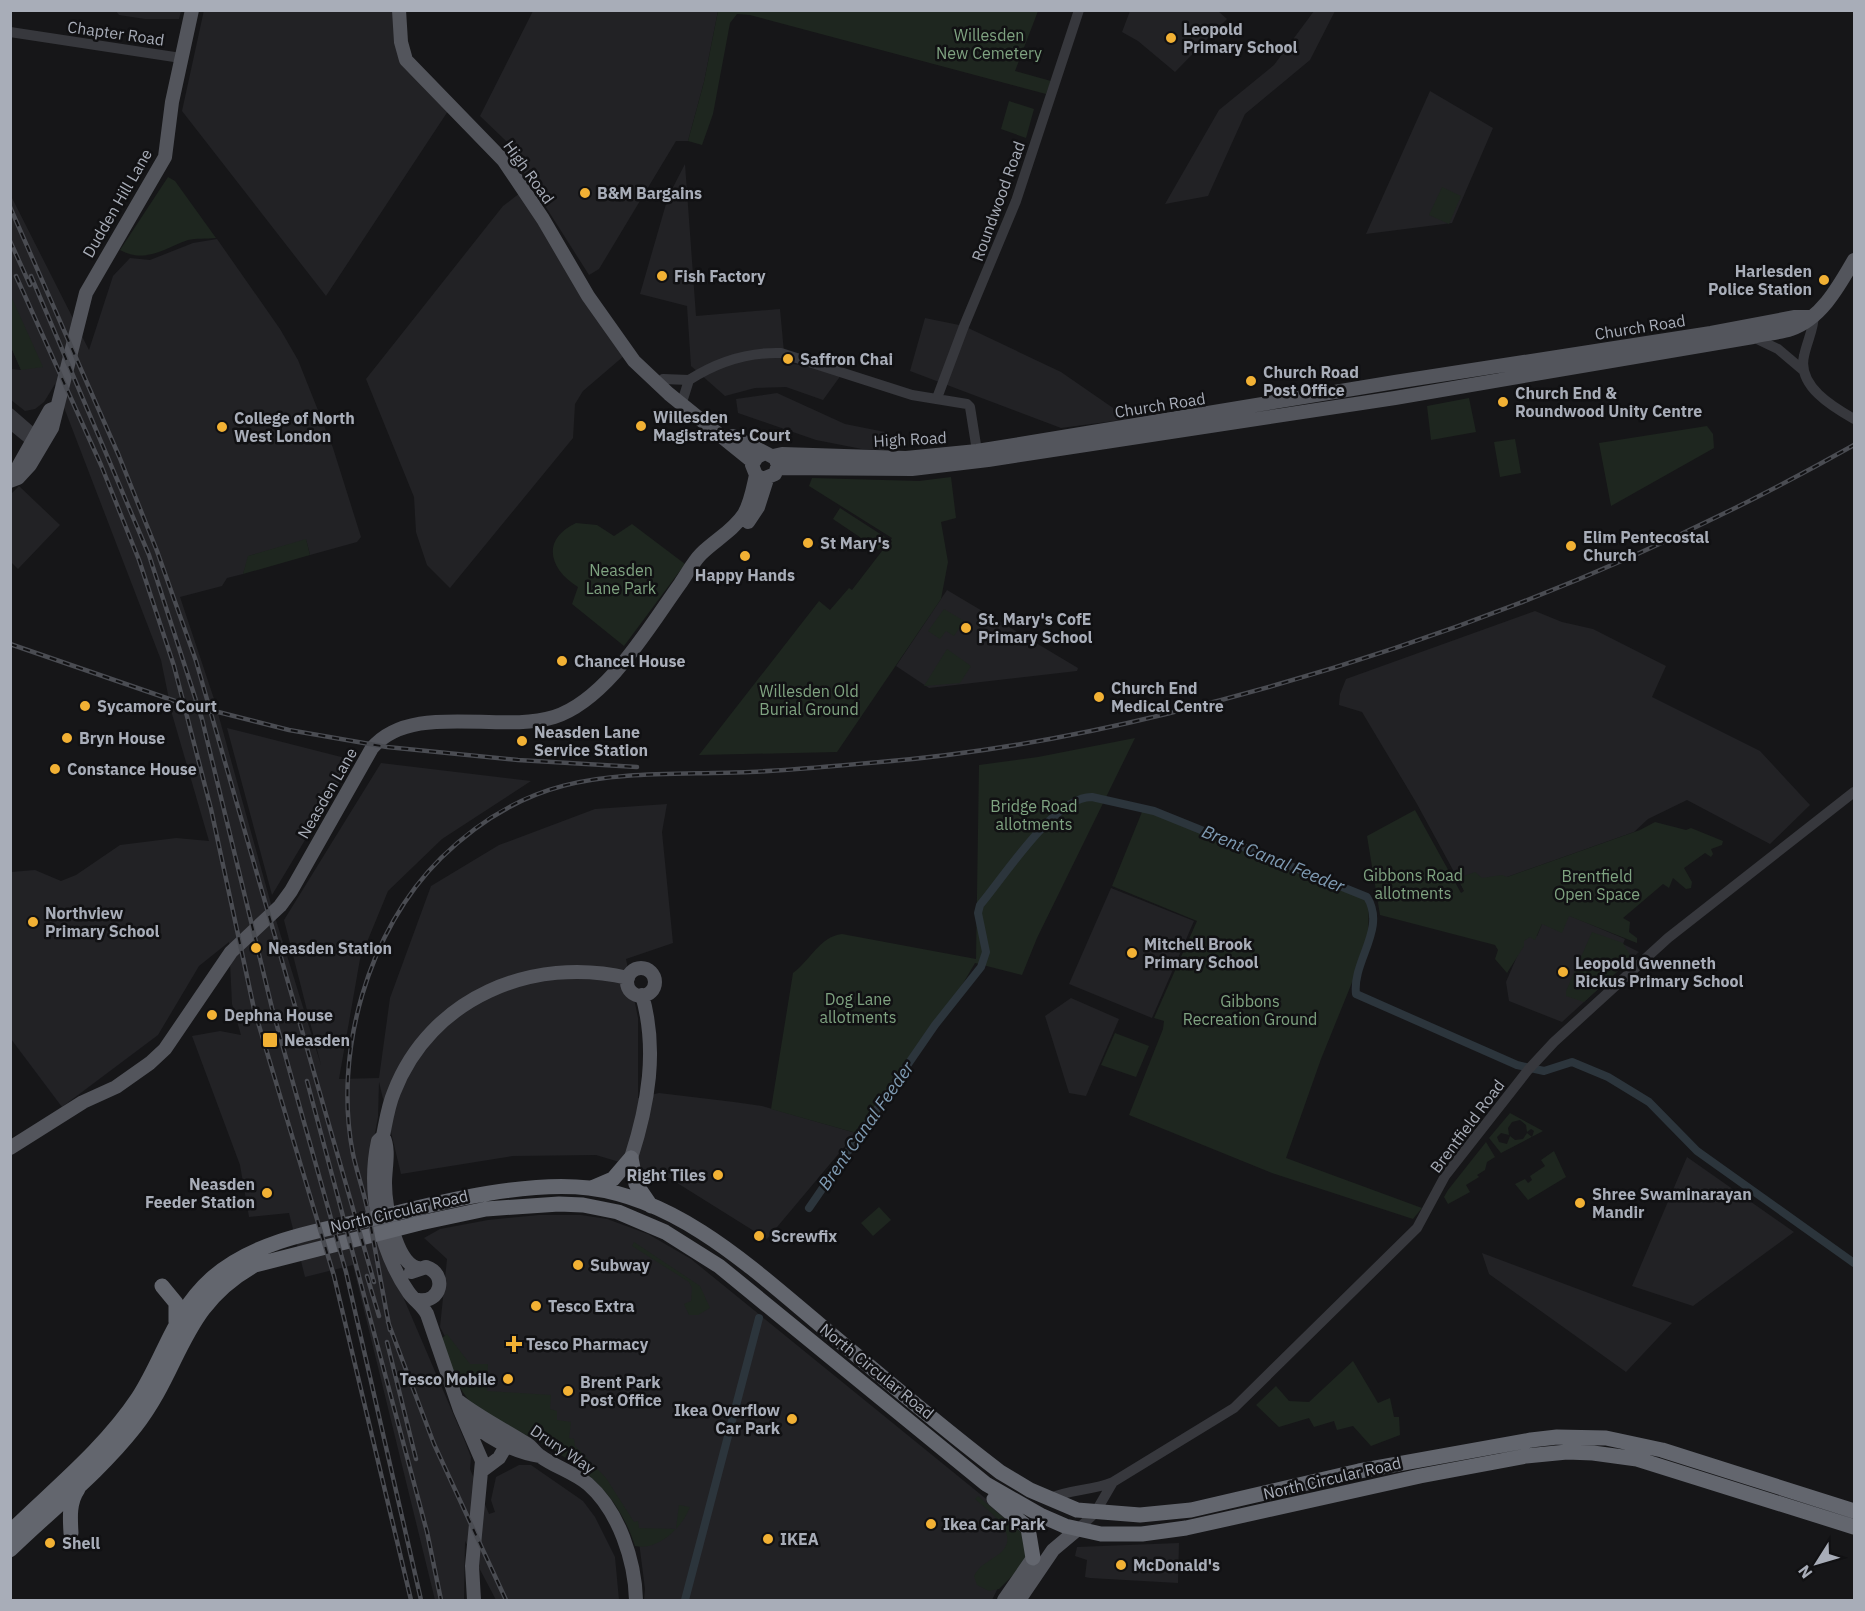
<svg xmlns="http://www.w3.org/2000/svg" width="1865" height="1611" font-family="'IBM Plex Sans',sans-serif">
  <rect width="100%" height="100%" fill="#161618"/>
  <path fill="#222225" d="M204,10L394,11L396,42L450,108L326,296L182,111Z
    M116,11H181L179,19H145L119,15Z
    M533,11H718L704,82L688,141H676L599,269L589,275L523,171L527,161L480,116Z
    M1130,11H1218L1227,19L1175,72L1138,41L1122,32Z
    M1314,11H1335L1310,60L1245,114L1208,196L1165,204L1219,110L1274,65Z
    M1430,91L1493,128L1452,223L1366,234Z
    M685,164L696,316L780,309L785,363L844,371L823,400L786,387L755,388L725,396L691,366L687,306L640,294L668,197Z
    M520,193L625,355L583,391L575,404L573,438L450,588L427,565L416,532L414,497L366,379L503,206Z
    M10,194L89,350L113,276L130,258L150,260L193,243L217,239L280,329L298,360L333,448L361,537L357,542L310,555L306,540L249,556L243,574L227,578L222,586L180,597L214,699L271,904L321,1065L284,920L381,763L531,781L442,839L388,891L360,959L339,1079L379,1078L390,998L431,886L499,845L595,809L667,804L662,832L673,943L626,959L638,1018V1098L659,1093L734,1102L762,1106L856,1133L767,1239L666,1176L596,1155L513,1156L401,1174L379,1082L378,1117L373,1144L386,1257L464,1439L471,1457L470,1469L489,1514L495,1512L491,1500L496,1477L519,1465H531L583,1501L595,1517L615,1557L619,1600H496L465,1541L464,1600H435L353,1265L305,1277L289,1213L249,1217L240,1165L192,1036L220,1031L241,1035L232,1004L229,942L199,966L158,1035L62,1107L11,1039V872L35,870L61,881L76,875L120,845L176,838L209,841L172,714L161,660L55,384L44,402L35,409L25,411L11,400V369L21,370L11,347Z
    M925,318L964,326L1061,372L1129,419L1061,428L910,371Z
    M777,393L845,424L885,432L884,450L862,449L816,440L738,413L736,399Z
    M19,486L60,525L18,569L11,562L10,495Z
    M947,590L1078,668L1077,671L929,688L896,666Z
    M1535,611L1562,622L1593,629L1666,666L1652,697L1760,751L1810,805L1770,844L1687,800L1648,819L1634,832L1465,892L1417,804L1362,712L1339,705L1340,694L1346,679Z
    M227,728L353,760L272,895Z
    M1111,888L1194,921L1152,1018L1069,984Z
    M1549,907L1625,939L1623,944L1639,952L1562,1022L1509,1001L1506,982L1524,940L1528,935L1537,936Z
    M1071,998L1119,1019L1086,1096L1069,1093L1045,1016Z
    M1687,1157L1794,1232L1693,1306L1632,1286Z
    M539,1215H581L607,1219L648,1234L691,1259L1017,1524L1021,1541L992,1600H644L645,1589L638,1534L575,1449L503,1412L459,1363L440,1327L447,1259L424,1238L440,1229L488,1220Z
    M1482,1253L1618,1304L1672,1323L1626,1372L1489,1274Z
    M1179,1543L1178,1583L1090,1578L1085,1577L1087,1560L1075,1556L1077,1547Z"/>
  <path fill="#1e261f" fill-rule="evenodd" d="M718,11H1038L1015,71L1051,81L1046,94L750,15L737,14L730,23L713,114L702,145L688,141L704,82Z
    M1009,101L1034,109L1026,138L1001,129Z
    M168,177L175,181L216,238C207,239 196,238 188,240C165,248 145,264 120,250Z
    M1442,187L1461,196L1449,224L1429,215Z
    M10,296H11L43,367L21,370L11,347Z
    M1469,398L1476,432L1431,440L1427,406Z
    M1707,426L1713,434L1714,448L1611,506L1599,443Z
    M1515,439L1521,473L1500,477L1494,442Z
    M951,477L956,518L941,522L948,562L941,599L837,752L699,755L819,601L830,610L849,588L852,590L892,538L809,486L812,478L919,481Z
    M840,508L888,539L879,550L833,519Z
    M576,523L597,525L614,536L632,524L685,564L624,646L572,604L578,587C550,570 540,540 576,523Z
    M306,539L310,555L243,574L248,556Z
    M944,609L964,621L954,636L946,631L940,639L928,631Z
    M947,649L971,666L960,683L924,686Z
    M1135,738L1037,938L1022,975L975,963L958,992L856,1133L771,1109L793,973C811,960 819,937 842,934L976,959L979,765L1038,757Z
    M1144,807L1156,809L1369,895L1368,943L1321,1059L1286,1158L1422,1208L1413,1219L1272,1173L1129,1115L1163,1029L1164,1021L1154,1018L1197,921L1112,886Z
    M1415,810L1461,893L1464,891L1460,883L1464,876L1475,872L1482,878L1502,875L1507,877L1640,830L1655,822L1686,830L1691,828L1723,841L1722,845L1711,849L1713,854L1711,857L1705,853L1684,868L1692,882L1691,888L1686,889L1673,878L1669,888L1663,884L1623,918L1630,922L1629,932L1637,938V943L1569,916L1562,933L1542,924L1535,940L1530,937L1524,941V946L1507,973L1495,959L1498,950L1495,945L1380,915L1367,836Z
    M1592,932L1623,943L1632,958L1584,1002L1566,996V991Z
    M1115,1033L1149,1046L1136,1077L1101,1065Z
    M1510,1113L1543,1131L1501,1153L1489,1138ZM1520,1120L1526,1125L1527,1132L1531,1129L1534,1131L1532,1137L1527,1133L1523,1139L1515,1140L1510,1136L1507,1144L1499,1142L1497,1137L1501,1133L1509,1135L1508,1128L1512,1122Z
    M1486,1142L1495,1157L1487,1162L1485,1170L1477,1175L1479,1177L1466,1185L1470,1192L1448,1204L1444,1197L1448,1190Z
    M1554,1151L1566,1177L1528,1200L1515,1184L1525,1179L1528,1183L1532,1180L1530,1176L1545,1166L1541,1160Z
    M879,1207L891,1220L873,1236L861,1223Z
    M634,1242L700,1286L710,1308L698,1315H689L684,1304L691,1301L692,1288L689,1282L632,1246Z
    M447,1334L470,1364H488L487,1391L551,1395L550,1409L557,1411V1420L571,1422L569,1438L574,1439L575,1446L606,1478L634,1522L638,1521L639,1528L676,1529L679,1505L690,1507C682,1528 658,1551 635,1546C614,1481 569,1458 513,1428C499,1420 477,1411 467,1398C454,1382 449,1357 441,1339Z
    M1353,1361L1378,1403L1390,1398L1394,1417H1399L1400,1435L1371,1446L1353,1426L1337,1430L1334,1421L1314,1427L1309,1418L1279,1427L1256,1405L1276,1386L1289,1401L1309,1402Z
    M978,1496L1024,1535L1026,1562L999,1589L989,1591L977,1585L974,1576C979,1565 990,1561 999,1554C1023,1535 989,1511 975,1499Z"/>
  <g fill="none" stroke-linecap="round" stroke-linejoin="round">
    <path stroke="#2c353c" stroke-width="8" d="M809,1208L935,1025L981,967L986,952L978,913L980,905C1004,877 1055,796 1092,797L1154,811L1367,897C1387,929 1352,961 1356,994L1517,1065L1544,1071L1572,1062L1608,1077L1649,1102L1697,1151L1854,1263
      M685,1600L759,1318"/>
    <path stroke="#37383d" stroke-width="10" d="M10,32L181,58
      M1814,314C1814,329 1807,341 1804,356C1797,386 1833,407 1854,419
      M1753,337L1778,349L1804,371
      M663,379L689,380
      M689,380C717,362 748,352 781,353L912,395L967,404L970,407L977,451
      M937,398L964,326L1016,201L1079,10
      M683,399L689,380
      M10,413L41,440
      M10,424L32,442H37
      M1048,1499C1068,1489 1092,1491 1113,1482L1234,1408L1417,1228L1445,1176L1528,1070L1554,1042L1668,938L1854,792
      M1078,1529L1095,1513L1113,1482"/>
    <path stroke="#53555c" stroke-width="14" d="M399,10L401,42L406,60L504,161L543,219L588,296L634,361L669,394L753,462
      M733,436L775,458L778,465L775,474L763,479L756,475L752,465L757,457L765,453
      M773,456L782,454L906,458L977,451L1395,382L1711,333L1795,317H1809
      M778,468L912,469L988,460L1395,398L1753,337C1765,334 1779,333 1791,329C1821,319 1839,286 1854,260
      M14,474L50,410L55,408
      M10,481L18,478L30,465L52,428L86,293L165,157L172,102L192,10
      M748,522L758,507L767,479
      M627 982a14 14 0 1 1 28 0a14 14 0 1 1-28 0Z
      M383,1136C390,1149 385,1168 385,1183C385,1204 395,1261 417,1268
      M10,1148L83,1102L116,1087L150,1063L165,1049L231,952L280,906L291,891L372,748C412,701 499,734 554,717C607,700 649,627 680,584C687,574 693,562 701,554C715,540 733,531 744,514C751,502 753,488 756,475
      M631,1158C648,1105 658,1050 642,995
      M411,1272L426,1267C448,1274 441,1304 418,1300
      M457,1400C479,1417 503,1429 527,1444C532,1447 535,1453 540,1456C555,1467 573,1472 588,1484C619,1511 635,1561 636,1600
      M464,1415C483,1436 513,1452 540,1456
      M483,1470L499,1458L506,1446L504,1438
      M474,1600L472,1566L482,1461L460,1410L427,1314C422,1305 415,1301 409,1293C380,1251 367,1192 378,1141L383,1136C386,1121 388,1106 394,1092C430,998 533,955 628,978
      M1004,1600L1033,1558
      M1019,1600L1053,1550L1078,1529"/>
    <path stroke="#63666e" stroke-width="15" d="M631,1158L636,1184L651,1206
      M592,1188L613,1179L631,1158
      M162,1286L176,1303V1322
      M994,1499L1028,1528L1033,1558
      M10,1532C54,1489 104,1449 138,1398C164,1358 174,1312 211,1279C258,1237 330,1229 389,1215C448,1200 529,1181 589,1188C679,1199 753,1269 819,1324C879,1374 938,1425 1000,1472L1030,1490L1077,1510L1140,1515L1191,1510L1359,1471L1531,1440L1557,1437L1606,1438L1662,1450L1854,1511
      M71,1533C70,1517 69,1502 78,1489
      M10,1550C52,1509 99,1473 135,1427C183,1365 180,1307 255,1265L420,1223L486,1209L559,1204L583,1205L618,1212L665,1232L719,1266L986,1484L1042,1516L1065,1526L1101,1534H1142L1186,1528L1420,1476L1526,1456L1567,1452L1593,1453L1637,1459L1854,1527"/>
    <g stroke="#4a4c52" stroke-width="4.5">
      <path id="rail" d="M10,207L119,456L157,551L196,661L374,1282
        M10,241L30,285
        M16,276L101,465L139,560L174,666L211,809L254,1009L334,1276L411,1600
        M31,276L149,555L202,719L272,1008L346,1272L421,1600
        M10,644L175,701L289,730L387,747L518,760L637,767
        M307,1081L427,1532L441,1600
        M367,1276L379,1316
        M388,1322L434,1444L506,1600
        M390,1330C382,1291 376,1251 368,1212C364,1192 357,1173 353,1154C333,1053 368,930 441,858C539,762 626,777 750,772C793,770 836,766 880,762C976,754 1072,737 1166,714C1405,656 1640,566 1854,445
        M387,1342L416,1459"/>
    </g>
    <use href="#rail" stroke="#111113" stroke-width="2" stroke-dasharray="7" stroke-linecap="butt"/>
  </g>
  <g fill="#f2b134" stroke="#111113" stroke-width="2">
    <circle cx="1171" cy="38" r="6"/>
    <circle cx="585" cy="193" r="6"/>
    <circle cx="662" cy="276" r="6"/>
    <circle cx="1824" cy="280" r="6"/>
    <circle cx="788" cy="359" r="6"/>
    <circle cx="1251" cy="381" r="6"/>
    <circle cx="1503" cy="402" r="6"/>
    <circle cx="641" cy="426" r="6"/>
    <circle cx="222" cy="427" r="6"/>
    <circle cx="808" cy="543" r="6"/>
    <circle cx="1571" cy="546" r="6"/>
    <circle cx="745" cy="556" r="6"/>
    <circle cx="966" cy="628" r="6"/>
    <circle cx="562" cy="661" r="6"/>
    <circle cx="1099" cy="697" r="6"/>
    <circle cx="85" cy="706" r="6"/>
    <circle cx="67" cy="738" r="6"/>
    <circle cx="522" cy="741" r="6"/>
    <circle cx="55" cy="769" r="6"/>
    <circle cx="33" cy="922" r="6"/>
    <circle cx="256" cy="948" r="6"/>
    <circle cx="1132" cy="953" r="6"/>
    <circle cx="1563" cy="972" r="6"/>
    <circle cx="212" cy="1015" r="6"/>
    <rect x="262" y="1032" width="16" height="16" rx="3"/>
    <circle cx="718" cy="1175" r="6"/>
    <circle cx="267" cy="1193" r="6"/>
    <circle cx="1580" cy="1203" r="6"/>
    <circle cx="759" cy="1236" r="6"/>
    <circle cx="578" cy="1265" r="6"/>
    <circle cx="536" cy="1306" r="6"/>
    <path d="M511 1335h6v6h6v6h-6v6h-6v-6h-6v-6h6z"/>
    <circle cx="508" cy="1379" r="6"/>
    <circle cx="568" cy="1391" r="6"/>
    <circle cx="792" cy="1419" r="6"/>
    <circle cx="931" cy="1524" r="6"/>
    <circle cx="768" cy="1539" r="6"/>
    <circle cx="50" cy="1543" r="6"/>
    <circle cx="1121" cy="1565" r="6"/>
  </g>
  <g text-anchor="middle" stroke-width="5" stroke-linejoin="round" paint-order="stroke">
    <g font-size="16" font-weight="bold" fill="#a8adb8" stroke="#111113" text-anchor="start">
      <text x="1183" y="35">Leopold<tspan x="1183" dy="18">Primary School</tspan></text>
      <text x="597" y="199">B&amp;M Bargains</text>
      <text x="1812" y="277" text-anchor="end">Harlesden<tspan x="1812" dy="18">Police Station</tspan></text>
      <text x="674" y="282">Fish Factory</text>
      <text x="800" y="365">Saffron Chai</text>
      <text x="1263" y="378">Church Road<tspan x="1263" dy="18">Post Office</tspan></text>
      <text x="1515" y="399">Church End &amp;<tspan x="1515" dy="18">Roundwood Unity Centre</tspan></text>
      <text x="653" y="423">Willesden<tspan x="653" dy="18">Magistrates' Court</tspan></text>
      <text x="234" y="424">College of North<tspan x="234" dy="18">West London</tspan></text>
      <text x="1583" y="543">Elim Pentecostal<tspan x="1583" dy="18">Church</tspan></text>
      <text x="820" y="549">St Mary's</text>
      <text x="745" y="581" text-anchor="middle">Happy Hands</text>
      <text x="978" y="625">St. Mary's CofE<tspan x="978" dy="18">Primary School</tspan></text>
      <text x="574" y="667">Chancel House</text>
      <text x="1111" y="694">Church End<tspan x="1111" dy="18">Medical Centre</tspan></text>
      <text x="97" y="712">Sycamore Court</text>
      <text x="534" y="738">Neasden Lane<tspan x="534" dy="18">Service Station</tspan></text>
      <text x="79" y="744">Bryn House</text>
      <text x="67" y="775">Constance House</text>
      <text x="45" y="919">Northview<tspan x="45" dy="18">Primary School</tspan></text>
      <text x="1144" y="950">Mitchell Brook<tspan x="1144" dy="18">Primary School</tspan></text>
      <text x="268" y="954">Neasden Station</text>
      <text x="1575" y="969">Leopold Gwenneth<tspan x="1575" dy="18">Rickus Primary School</tspan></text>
      <text x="224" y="1021">Dephna House</text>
      <text x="284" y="1046">Neasden</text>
      <text x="706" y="1181" text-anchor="end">Right Tiles</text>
      <text x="255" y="1190" text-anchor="end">Neasden<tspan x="255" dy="18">Feeder Station</tspan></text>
      <text x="1592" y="1200">Shree Swaminarayan<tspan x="1592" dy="18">Mandir</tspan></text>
      <text x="771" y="1242">Screwfix</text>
      <text x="590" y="1271">Subway</text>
      <text x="548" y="1312">Tesco Extra</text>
      <text x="526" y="1350">Tesco Pharmacy</text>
      <text x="496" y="1385" text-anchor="end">Tesco Mobile</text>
      <text x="580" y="1388">Brent Park<tspan x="580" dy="18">Post Office</tspan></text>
      <text x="780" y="1416" text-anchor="end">Ikea Overflow<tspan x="780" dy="18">Car Park</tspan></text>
      <text x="943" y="1530">Ikea Car Park</text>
      <text x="780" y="1545">IKEA</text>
      <text x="62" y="1549">Shell</text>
      <text x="1133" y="1571">McDonald's</text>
    </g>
    <g font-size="16" fill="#a8adb8" stroke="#111113">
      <text transform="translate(116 33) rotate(8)" y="6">Chapter Road</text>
      <text transform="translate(529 172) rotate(54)" y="6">High Road</text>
      <text transform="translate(998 201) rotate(-70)" y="6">Roundwood Road</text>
      <text transform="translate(117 203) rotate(-60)" y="6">Dudden Hill Lane</text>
      <text transform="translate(1640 327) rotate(-9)" y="6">Church Road</text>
      <text transform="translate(1160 405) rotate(-9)" y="6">Church Road</text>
      <text transform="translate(910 439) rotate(-3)" y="6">High Road</text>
      <text transform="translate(327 793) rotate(-60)" y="6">Neasden Lane</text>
      <text transform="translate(1467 1126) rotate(-53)" y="6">Brentfield Road</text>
      <text transform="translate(399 1211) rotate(-13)" y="6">North Circular Road</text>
      <text transform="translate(877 1371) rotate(39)" y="6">North Circular Road</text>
      <text transform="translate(563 1449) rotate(34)" y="6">Drury Way</text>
      <text transform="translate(1332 1478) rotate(-13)" y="6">North Circular Road</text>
    </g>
    <g font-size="16" fill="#7fa381" stroke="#111113">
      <text x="989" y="41">Willesden<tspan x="989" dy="18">New Cemetery</tspan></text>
      <text x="621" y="576">Neasden<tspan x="621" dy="18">Lane Park</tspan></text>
      <text x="809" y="697">Willesden Old<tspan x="809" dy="18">Burial Ground</tspan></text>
      <text x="1034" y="812">Bridge Road<tspan x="1034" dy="18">allotments</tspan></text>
      <text x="1413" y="881">Gibbons Road<tspan x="1413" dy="18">allotments</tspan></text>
      <text x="1597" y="882">Brentfield<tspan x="1597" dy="18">Open Space</tspan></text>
      <text x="858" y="1005">Dog Lane<tspan x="858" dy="18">allotments</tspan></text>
      <text x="1250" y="1007">Gibbons<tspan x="1250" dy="18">Recreation Ground</tspan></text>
    </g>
    <g font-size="18" font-style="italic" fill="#7f9bb3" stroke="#111113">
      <text transform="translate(1273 859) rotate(22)" y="6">Brent Canal Feeder</text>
      <text transform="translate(866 1126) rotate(-55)" y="6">Brent Canal Feeder</text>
    </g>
  </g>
  <rect width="1865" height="1611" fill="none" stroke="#a8adb8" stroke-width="24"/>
  <g transform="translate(1817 1563) rotate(233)" stroke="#111113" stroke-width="4.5" paint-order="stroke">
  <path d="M0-4.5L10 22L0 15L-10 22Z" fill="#a8adb8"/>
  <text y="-9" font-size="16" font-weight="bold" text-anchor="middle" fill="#a8adb8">N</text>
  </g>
</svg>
